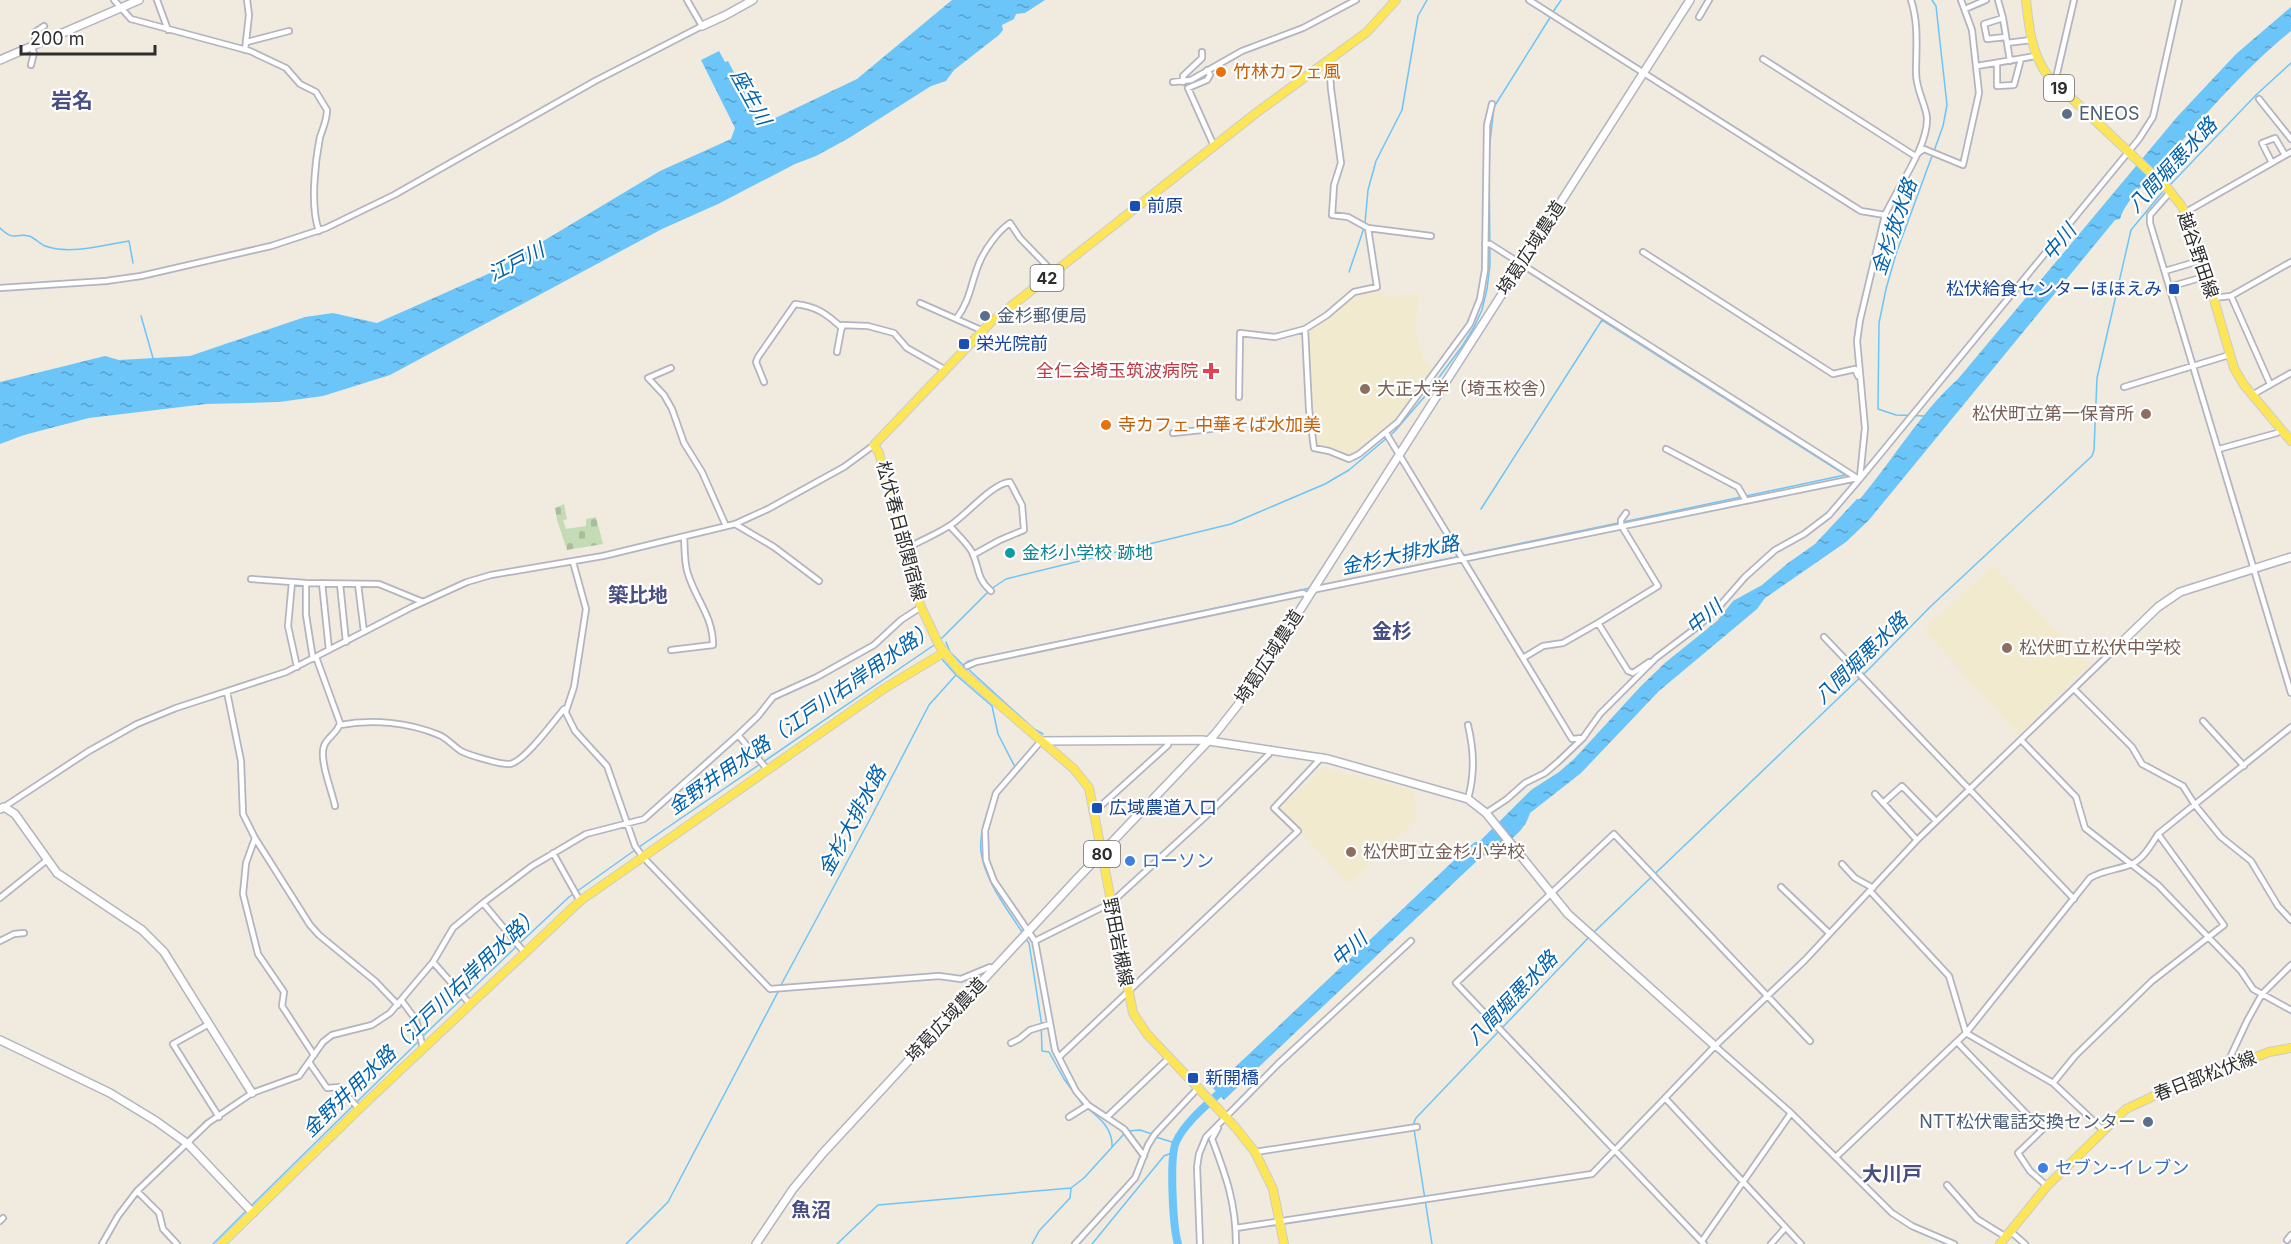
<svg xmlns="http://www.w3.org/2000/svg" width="2291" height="1244" font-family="Inter,'Noto Sans JP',sans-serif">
  <defs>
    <pattern id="cemetery-stones" width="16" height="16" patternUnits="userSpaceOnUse" patternTransform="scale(1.5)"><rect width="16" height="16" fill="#c4dbb5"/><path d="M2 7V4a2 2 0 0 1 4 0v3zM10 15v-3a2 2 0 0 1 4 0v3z" fill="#a9bc9c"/></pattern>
    <pattern id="water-ripples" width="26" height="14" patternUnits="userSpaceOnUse" patternTransform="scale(1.5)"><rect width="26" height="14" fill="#6cc5f9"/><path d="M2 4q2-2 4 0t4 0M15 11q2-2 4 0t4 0" fill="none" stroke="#59a0ca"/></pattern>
  </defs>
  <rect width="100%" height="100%" fill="#f0eadf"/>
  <path fill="#f2eace" d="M1378,289L1388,296L1419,294L1415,325L1423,360L1427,366H1434L1435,368L1397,419L1358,451L1345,455L1316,444L1312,410L1308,332L1354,295Z
    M1993,565L2090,665L2019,735L1924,630Z
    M1323,768L1383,782L1414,792L1417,819L1349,884L1279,809Z"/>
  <path fill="url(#cemetery-stones)" d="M564,504L567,519L563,520L566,529L586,526V519L596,517L603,544L567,550L557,520L555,508Z"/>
  <path fill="url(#water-ripples)" d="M952,0H1045L1025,13L1016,14L1014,19L1002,25L1003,30L999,35L954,70L946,81L931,86L849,138L816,156L795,164L718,204L662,229L390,375L323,396L279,402L206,404L89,418L24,435L0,444V382L105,356L119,360L190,356L305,317L333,313L377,323L490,273L660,171L731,139L735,128L701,60L719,51L725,62L728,61L757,116L759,120L767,122L857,79Z
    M2291,7V31C2245,68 2198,122 2159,168C2145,183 2126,200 2120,219L2115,220L1869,520L1846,542L1765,598L1757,609L1659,691L1581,773L1530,813C1523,837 1500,846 1480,858L1224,1100L1213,1088L1465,850L1475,842H1479L1531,790L1559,772L1574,759L1641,686L1666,662L1717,621L1733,601L1762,585L1788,563L1815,544L1857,499H1860C1893,460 1920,413 1958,379L2177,117L2236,54Z"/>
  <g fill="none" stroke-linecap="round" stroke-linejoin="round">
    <path stroke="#6cc5f9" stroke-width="1.5" d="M1932,0L1936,6L1947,105L1943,126L1934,151
      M1553,12L1561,0
      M2169,186L2256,95L2291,63
      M1365,223L1368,190L1376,161L1402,110L1418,16L1427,0
      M0,228C16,243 14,232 29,236C35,238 40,244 45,246C69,255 105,245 129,241L133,263
      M1349,272L1364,228
      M141,316L153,358
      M1925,416L1896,415L1878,409L1879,323L1886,289L1896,254L1932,156
      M1746,496L1845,475
      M1481,509L1602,320L1844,474
      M1623,522L1741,497
      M1318,586L1618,523
      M991,589L1006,579L1231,524L1325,484L1349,470L1394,432L1426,395L1463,345L1474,327L1482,310L1487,289L1490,265L1489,151L1494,107L1551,16
      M940,640L988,592
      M946,642L950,652L963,665
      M940,657L956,675L992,706L998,734L1015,767L997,789
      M964,665L968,661L1310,588
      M967,668L1034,729L1043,734
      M991,802C985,817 979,835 981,852C985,881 1007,909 1022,932
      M639,847L934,645
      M1593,933L1870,668L1930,607L2092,456L2094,450L2097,378L2131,230L2165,189
      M1026,939L1029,943L1041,1020L1042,1051L1049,1052L1064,1079L1083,1105
      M520,943L569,897L635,850
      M781,985L869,821L929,705L955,676
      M1502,1028L1590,936
      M423,1036L517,946
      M1087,1108C1100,1118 1113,1129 1112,1147
      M1413,1125L1416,1118L1499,1031
      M1414,1129L1432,1244
      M1128,1131L1140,1130L1152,1134
      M1156,1137L1175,1143
      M250,1207L420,1040
      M213,1244L247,1210
      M626,1244L668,1202L779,990
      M837,1244L878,1205L1071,1188L1084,1178L1124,1134
      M1032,1244L1039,1231L1070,1198L1071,1189
      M1092,1244L1164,1156L1174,1152"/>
    <path stroke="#6cc5f9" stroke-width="8" d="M1178,1244C1173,1227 1169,1158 1176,1142C1185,1122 1209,1103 1225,1088"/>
    <g stroke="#b3b4c2" stroke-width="8">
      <path id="street" d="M114,0L131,19L250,51L286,68L300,84L316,92L327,110C327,120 323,128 320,137C315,162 310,207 319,231
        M157,0L168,30
        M1529,0L1853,206L1861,211L1885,215
        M1998,0L2003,18L2010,61
        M1965,9L1986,0
        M1699,17L1709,0
        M2003,18L1984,24L1987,39L2006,37
        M247,42L289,31
        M2007,43L2031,40
        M35,45V32L44,26
        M245,50L249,15L247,0
        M1329,59L1331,89L1341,163L1334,185L1332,215L1348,217L1368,228L1431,236
        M1763,59L1915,156
        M1997,63V86L2014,85L2021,59
        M31,65L34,53L31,46
        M1977,66L2036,56
        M1207,70L1210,75L1207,80L1188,88L1214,146
        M1173,82L1191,80L1242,51L1303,28L1356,0
        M1183,82V76L1202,58V52
        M2055,82L2074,0
        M2259,99L2291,139
        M1917,154L1924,149L1963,165L1979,93L1972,30L1961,0
        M2272,163L2262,143L2275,138L2285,155
        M2171,191L2150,215V223L2291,693
        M2186,212L2291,152
        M1485,244H1490L1857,478
        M1643,252L1833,374L1855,369L1858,376
        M2165,271L2202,260
        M2169,287L2207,276
        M0,288L106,281L141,276L271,246L326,228L394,195L595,81L702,26L687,0
        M2231,296L2270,384
        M2213,298L2231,296L2291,262
        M920,303L981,330
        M956,319C971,300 971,281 980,261C986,248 998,231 1010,223L1020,238L1054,273
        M1305,329L1309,409L1314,448L1329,451L1349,459L1359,454L1398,422L1470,324L1480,299L1485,270L1487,125L1492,104
        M837,352L842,325L868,326L894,333L907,348L944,369
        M671,368L648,378L664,395L672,409L684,443L702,472L726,526
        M764,382L756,362L758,357L795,304C816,306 827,314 842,328
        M2124,387L2229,355
        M2252,395L2291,373
        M1239,397L1240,333L1275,337L1305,329L1327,315L1354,292L1377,287L1368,228
        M1173,433L1211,429
        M1386,433L1572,739L1583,738
        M1666,449L1734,485L1738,487L1745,499
        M2219,449L2277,433L2281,429
        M1860,477L1865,428L1857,341L1860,320L1885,215C1897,188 1928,147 1927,118C1926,105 1916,90 1916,73C1916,48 1919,25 1911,0
        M1626,513L1621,520V525L1658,586L1598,623L1628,671L1633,673L1649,662
        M735,524L774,547L819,581
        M950,526C957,534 967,543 972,552C980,569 976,578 991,591
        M906,549C921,540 938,534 952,524C967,514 993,483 1010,482L1022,505L1024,530L1000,540L973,555
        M251,579L306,583L379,584L423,602
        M292,582L288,626L297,667
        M306,583V615L313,659
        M322,583L329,650
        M340,584L346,642
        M358,584L364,632
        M1312,590L1857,478
        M1824,637L2074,899
        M671,650L713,645C713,616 696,600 688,574C684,563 685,549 684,537
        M316,657L340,723C338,733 327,737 324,746C319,760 332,791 335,806
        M1523,658L1543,646L1563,643L1598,623
        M967,666L976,662L1303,593L1308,596
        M2074,689L2132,747L2142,764L2183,786L2195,805L2221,837L2251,861L2278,906L2291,920
        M227,692L241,761L243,814L255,838L310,925L319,935L375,981L398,1005
        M566,711L574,687L586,609L573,562
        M2203,721L2244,766
        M340,725C372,719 408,722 439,735C447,738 453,746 461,751C468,755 502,765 510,764C525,761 553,722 564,709L575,731L607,766L635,846L643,857L770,989L939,976L961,979L990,967L993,969
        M1468,725C1474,751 1475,773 1468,799
        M738,735L767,769
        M2021,740L2076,797L2085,828L2158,885L2241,971L2253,989L2291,1010
        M1041,741L996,793L985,831L986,860L994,881L1035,941L1055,1050L1076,1091L1088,1105L1124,1129L1144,1156
        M1875,794L1917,840
        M1883,803L1902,786L1936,821
        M4,807L89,751L137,724L176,708L286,672L412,607L467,582L491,575L603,556L735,524L768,509L844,467L874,445
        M1094,812L1168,745L1169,740
        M1486,813L1507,799L1525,783L1545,773L1559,761L1583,738L1600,714L1656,658L1697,627L1717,609L1745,577L1775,550L1804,534L1829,515L1859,480L2139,139L2153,117L2179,0
        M255,838L246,863L243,894L258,954L284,992L282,1006L314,1055
        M553,853L580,901
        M1842,864L1855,878L1873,888
        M1781,887L1829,933
        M1870,891L1949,976L1966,1033L2053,1083L2103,1130
        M0,898L47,860
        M483,903L524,952
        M0,941L14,934L24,933
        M1035,941L1111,903L1207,815L1269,754L1270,749
        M433,962L470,1004
        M402,1001L416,1020L423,1048
        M209,1024L173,1044L219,1117
        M1957,1042L2042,1130L2018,1153L2030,1171L2047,1186
        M1011,1043L1019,1039L1030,1030L1050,1024
        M1715,1046L1791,1113L1892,1213L1912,1226L1954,1244
        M1059,1057L1298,831L1274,808L1322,757
        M309,1062L327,1088L340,1087L359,1109
        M2227,1064L2247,1021L2262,994L2291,965
        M2053,1083L2075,1056L2152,981L2224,925L2158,834
        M1665,1098L1801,1244
        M1069,1117L1088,1105
        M1107,1117L1169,1058
        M1218,1128L1212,1139C1226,1176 1236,1203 1236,1244
        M1255,1152L1417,1127
        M1837,1156L1966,1033L2090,878C2103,870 2118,870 2132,864C2144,858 2151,845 2158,834L2291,727
        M1947,1185L1977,1219L2006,1237
        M137,1191L159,1213L163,1229L177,1244
        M0,1221L3,1218
        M1236,1228L1592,1174L1715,1046L1805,960L1917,840L2125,639
        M2010,1231L2025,1244
        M2287,1240L2291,1235
        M1702,1241L1791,1113
        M102,1244L118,1216L137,1191L208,1123L252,1093L299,1076L323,1042L332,1035L372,1025L390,1013L433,962L453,928L483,903L532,866L586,834L644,819L738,735L758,716L773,697L817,677L874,645L901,620L921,607
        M1075,1244L1135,1178L1148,1145L1155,1134L1198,1088
        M1200,1244L1197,1167L1199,1154L1206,1137L1278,1064L1411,941
        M1704,1244L1456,983L1614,834L1810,1041
        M1771,1244L1785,1228"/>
    </g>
    <g stroke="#b3b4c2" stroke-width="10">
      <path id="secondary" d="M702,26L726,15L753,0
        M0,60L139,0
        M2125,639L2158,607L2180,592L2291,557
        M1042,741L1202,740L1328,759L1468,799L1486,813L1568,914L1715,1046
        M0,809L4,807L15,814L57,873L142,930L164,952L252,1093
        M0,1040L110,1093L156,1121L188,1144L253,1213
        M756,1244L793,1189L823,1153L1074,882L1215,734L1245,696L1690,0"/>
    </g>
    <g stroke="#cdcdcd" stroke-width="10">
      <path id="primary" d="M2026,0C2029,27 2031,53 2048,76L2168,189L2181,205L2193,228L2234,368L2244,385L2291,441
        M221,1244L359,1109L580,901L826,729L885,688L943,653
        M1284,1244L1273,1189L1255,1152L1236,1128L1147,1034L1133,1013L1089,788L1074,769L958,669L939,645L921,607L879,453L874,445L991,322L1256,113L1367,32L1396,0
        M2000,1244L2047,1186L2126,1109L2158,1094L2269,1052L2291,1048"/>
    </g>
    <use href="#street" stroke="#fff" stroke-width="4.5"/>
    <use href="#secondary" stroke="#fff" stroke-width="7"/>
    <use href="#primary" stroke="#fce658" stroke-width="8"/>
  </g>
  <g fill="#e8710a" stroke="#fff" stroke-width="2">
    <circle cx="1221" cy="72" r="6"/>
    <circle cx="1106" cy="425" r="6"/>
  </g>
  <g fill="#5c6f8a" stroke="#fff" stroke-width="2">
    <circle cx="2067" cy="114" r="6"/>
    <circle cx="985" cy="316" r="6"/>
    <circle cx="2148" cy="1122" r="6"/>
  </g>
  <g fill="#1a4fb4" stroke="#fff" stroke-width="2">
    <rect x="1129" y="200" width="12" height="12" rx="3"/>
    <rect x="2168" y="283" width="12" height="12" rx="3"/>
    <rect x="958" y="338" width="12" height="12" rx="3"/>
    <rect x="1091" y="802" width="12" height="12" rx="3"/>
    <rect x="1187" y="1072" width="12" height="12" rx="3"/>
  </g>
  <path fill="#e0444e" stroke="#fff" stroke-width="2" d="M1208 362h6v6h6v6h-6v6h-6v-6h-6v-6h6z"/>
  <g fill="#8d6e63" stroke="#fff" stroke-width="2">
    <circle cx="1365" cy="389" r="6"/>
    <circle cx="2146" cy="414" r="6"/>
    <circle cx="2007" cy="648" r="6"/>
    <circle cx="1351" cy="852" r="6"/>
  </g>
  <circle fill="#0f9aa8" stroke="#fff" stroke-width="2" cx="1010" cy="553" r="6"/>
  <g fill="#3f7fe0" stroke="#fff" stroke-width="2">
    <circle cx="1130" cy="861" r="6"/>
    <circle cx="2043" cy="1168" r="6"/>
  </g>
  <g text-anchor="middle" stroke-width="4.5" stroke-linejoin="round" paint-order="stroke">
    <g fill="#fff" stroke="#6d6d6d" stroke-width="1.5">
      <rect x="2044" y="75" width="30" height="26" rx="4.5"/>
      <rect x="1030.5" y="265" width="33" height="26" rx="4.5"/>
      <rect x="1084" y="841" width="36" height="26" rx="4.5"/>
    </g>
    <g font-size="16" font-weight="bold" fill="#2e2e2e">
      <text x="2059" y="94">19</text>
      <text x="1047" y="284">42</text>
      <text x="1102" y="860">80</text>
    </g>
    <g font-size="18" fill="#c56008" stroke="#fff" text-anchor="start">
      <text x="1233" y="78">竹林カフェ風</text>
      <text x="1118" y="431">寺カフェ 中華そば水加美</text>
    </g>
    <g font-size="18" fill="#4e5e75" stroke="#fff" text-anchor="start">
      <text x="2079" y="120">ENEOS</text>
      <text x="997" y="322">金杉郵便局</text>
      <text x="2136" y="1128" text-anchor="end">NTT松伏電話交換センター</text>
    </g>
    <g font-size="18" fill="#164399" stroke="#fff" text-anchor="start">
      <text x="1147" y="212">前原</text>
      <text x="2162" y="295" text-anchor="end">松伏給食センターほほえみ</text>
      <text x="976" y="350">栄光院前</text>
      <text x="1109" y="814">広域農道入口</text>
      <text x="1205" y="1084">新開橋</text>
    </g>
    <g font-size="18" fill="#2e2e2e" stroke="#fff">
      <text transform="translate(1531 248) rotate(-57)" y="6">埼葛広域農道</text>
      <text transform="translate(2198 255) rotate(71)" y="6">越谷野田線</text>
      <text transform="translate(901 531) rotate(75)" y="6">松伏春日部関宿線</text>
      <text transform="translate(1269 657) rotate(-57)" y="6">埼葛広域農道</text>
      <text transform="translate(1118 942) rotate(79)" y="6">野田岩槻線</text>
      <text transform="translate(946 1020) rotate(-47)" y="6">埼葛広域農道</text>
      <text transform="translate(2205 1076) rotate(-21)" y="6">春日部松伏線</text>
    </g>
    <g font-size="18" fill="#be3a42" stroke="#fff" text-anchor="end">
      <text x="1198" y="377">全仁会埼玉筑波病院</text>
    </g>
    <g font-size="18" fill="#785e54" stroke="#fff" text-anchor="start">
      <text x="1377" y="395">大正大学（埼玉校舎）</text>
      <text x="2134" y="420" text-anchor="end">松伏町立第一保育所</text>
      <text x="2019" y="654">松伏町立松伏中学校</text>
      <text x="1363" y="858">松伏町立金杉小学校</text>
    </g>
    <g font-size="18" fill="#0d838f" stroke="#fff" text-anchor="start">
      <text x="1022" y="559">金杉小学校 跡地</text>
    </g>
    <g font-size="18" fill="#366cbe" stroke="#fff" text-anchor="start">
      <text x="1142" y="867">ローソン</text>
      <text x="2055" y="1174">セブン-イレブン</text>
    </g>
    <g font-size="20" font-style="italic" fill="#0261ad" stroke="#fff">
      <text transform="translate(751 97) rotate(61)" y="7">座生川</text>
      <text transform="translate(2172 165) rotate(-47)" y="7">八間堀悪水路</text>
      <text transform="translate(1894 227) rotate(-71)" y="7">金杉放水路</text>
      <text transform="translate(2059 242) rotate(-50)" y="7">中川</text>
      <text transform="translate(516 262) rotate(-27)" y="7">江戸川</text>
      <text transform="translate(1400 555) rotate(-12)" y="7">金杉大排水路</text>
      <text transform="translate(1704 617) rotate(-40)" y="7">中川</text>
      <text transform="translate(1861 658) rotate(-44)" y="7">八間堀悪水路</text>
      <text transform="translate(801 718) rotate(-35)" y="7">金野井用水路（江戸川右岸用水路）</text>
      <text transform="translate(852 821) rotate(-62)" y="7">金杉大排水路</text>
      <text transform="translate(1349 949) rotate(-42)" y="7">中川</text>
      <text transform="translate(1512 998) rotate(-46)" y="7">八間堀悪水路</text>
      <text transform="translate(421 1022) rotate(-44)" y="7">金野井用水路（江戸川右岸用水路）</text>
    </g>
    <g font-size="20" font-weight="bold" fill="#494e83" stroke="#fff">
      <text x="638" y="602">築比地</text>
      <text x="1392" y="638">金杉</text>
      <text x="1892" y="1181">大川戸</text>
      <text x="811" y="1217">魚沼</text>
    </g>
    <g font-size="21" font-weight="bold" fill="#494e83" stroke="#fff">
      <text x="72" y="108">岩名</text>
    </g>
  </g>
  <path d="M21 45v9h134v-9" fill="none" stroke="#2e2e2e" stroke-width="3"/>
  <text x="30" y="45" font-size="18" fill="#2e2e2e" stroke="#ffffff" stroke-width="4.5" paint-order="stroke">200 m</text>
</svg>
